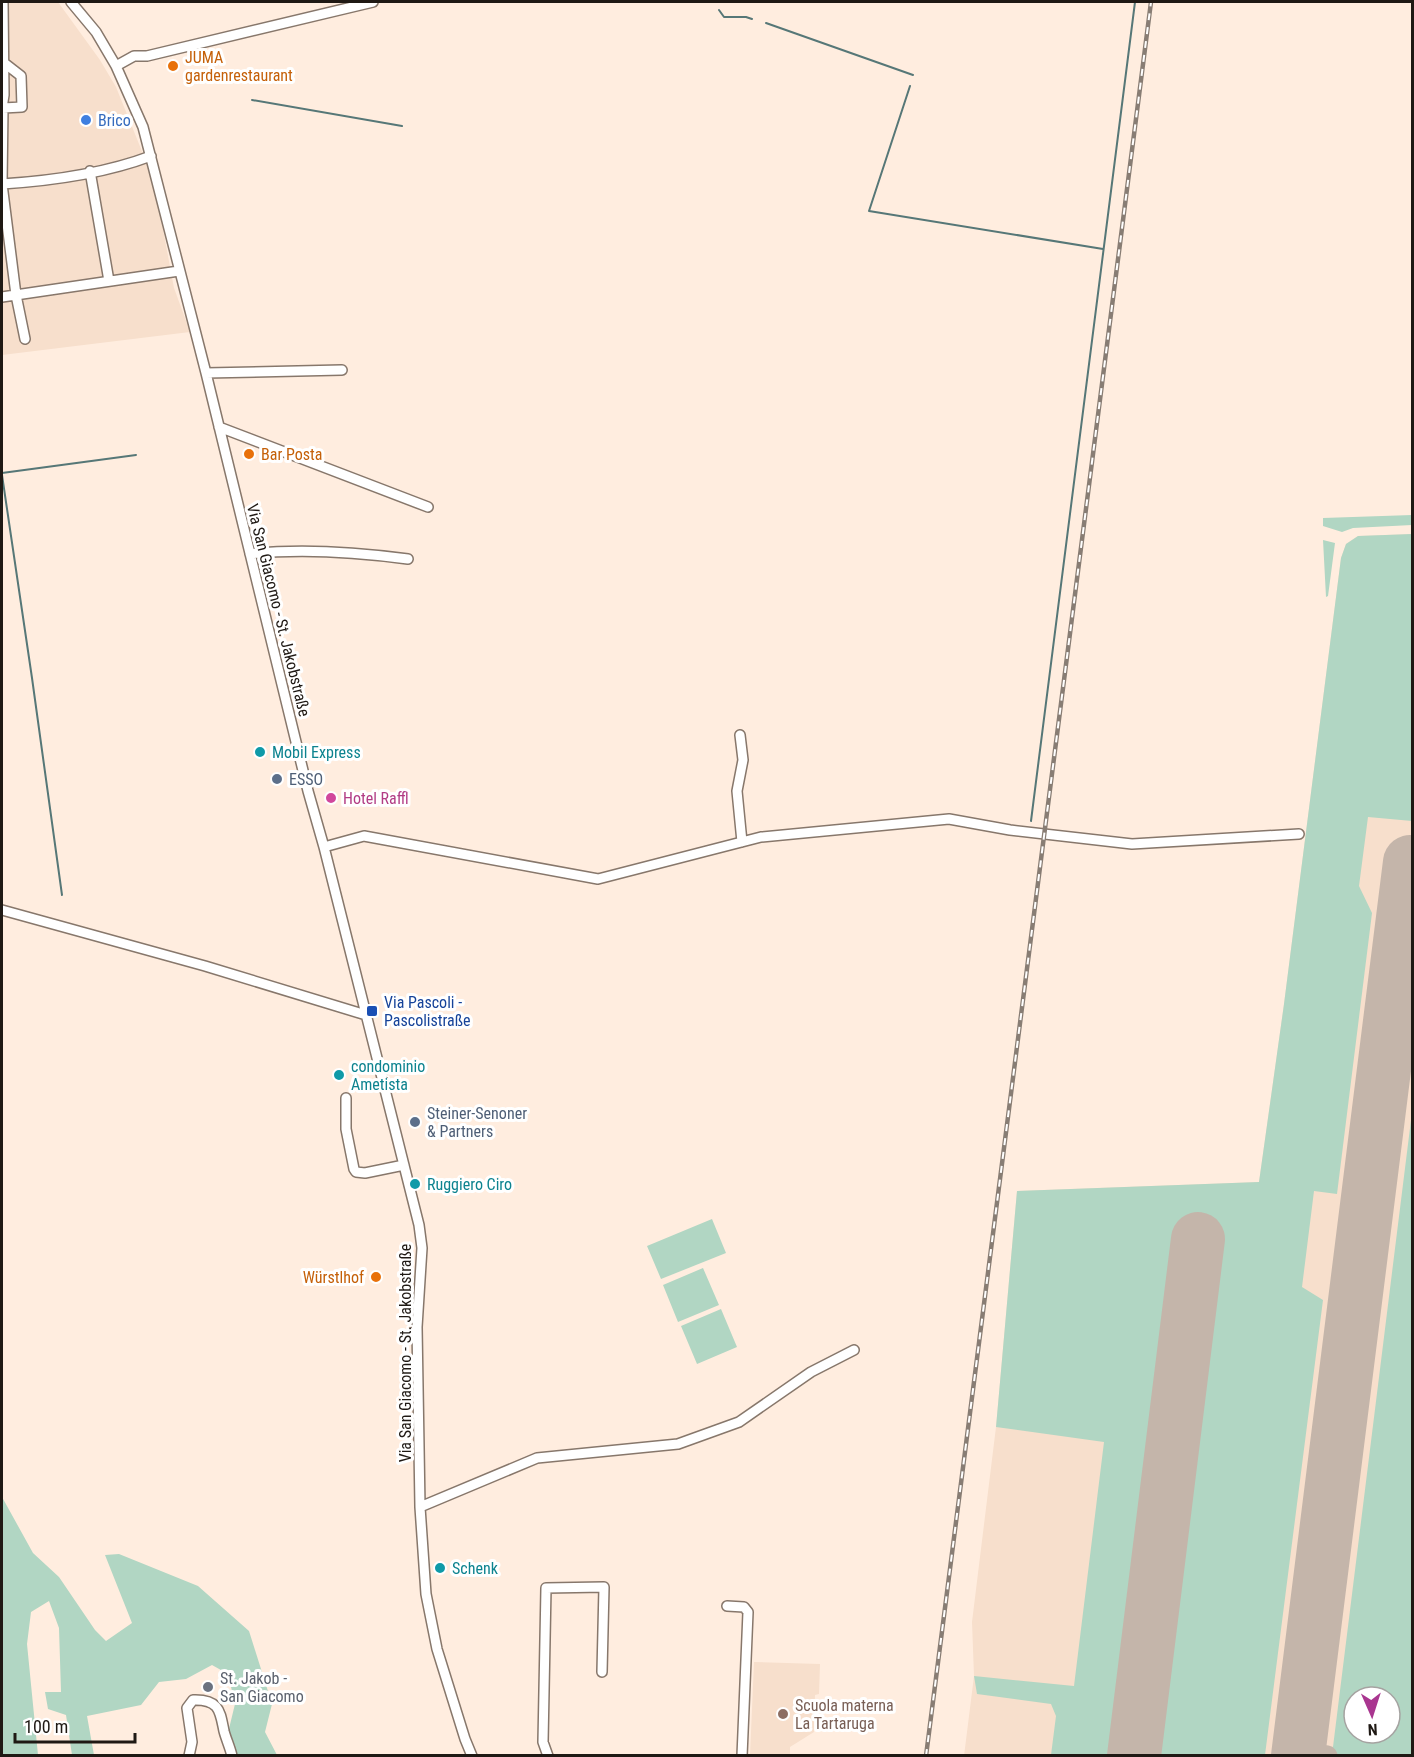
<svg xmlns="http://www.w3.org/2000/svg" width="1414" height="1757" font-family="'Roboto Condensed',sans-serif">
  <rect width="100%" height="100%" fill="#ffeddf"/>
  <path fill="#f7dfcc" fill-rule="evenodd" d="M2,2H58L100,60L116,87L154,181L174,288L190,332L2,355Z
    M1412,534V1755L964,1756L974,1676L972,1622L996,1427L1017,1191L1259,1182L1284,1004L1341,558L1346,544L1358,536ZM1354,1697H1390V1733H1354Z
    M754,1662L820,1664L819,1694L815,1695L814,1732L790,1747V1755H750Z"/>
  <path fill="#b1d6c3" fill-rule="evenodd" d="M1412,515V525L1353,528L1342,532L1323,526V518Z
    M1412,534V821L1368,817L1359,886L1372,913L1337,1194L1314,1191L1302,1287L1323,1300L1265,1755H1051L1056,1716L1051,1704L977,1694L974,1676L1074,1686L1104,1442L996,1427L1017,1191L1259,1182L1284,1004L1341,558L1346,544L1358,536Z
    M1323,540L1335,543L1328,596L1326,597Z
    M1412,1112V1755H1332ZM1354,1697H1390V1733H1354Z
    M712,1219L726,1253L661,1279L647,1246Z
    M703,1268L719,1305L678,1322L663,1285Z
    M721,1309L737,1347L697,1364L681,1326Z
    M2,1497L33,1553L59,1577L95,1630L106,1641L132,1623L105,1555L119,1554L198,1586L249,1631L272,1704L265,1732L277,1755H226V1741L235,1704L228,1674L212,1665L186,1679L159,1682L141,1705L87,1716L94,1755H72L66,1715L48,1709L45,1692H61L59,1628L49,1601L31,1612L27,1644L38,1755H2Z"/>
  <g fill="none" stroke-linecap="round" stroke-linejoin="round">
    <path stroke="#567777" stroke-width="2" d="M719,10L724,17H746L752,19
      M766,23L913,75
      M910,86L869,211L1103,249
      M252,100L402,126
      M2,473L136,455
      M2,475L32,678L62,895
      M1031,821L1135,2"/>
    <path stroke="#c4b5aa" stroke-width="21" d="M1299,1752L1327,1756"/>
    <path stroke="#c4b5aa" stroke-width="54" d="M1134,1756L1198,1239
      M1298,1756L1410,862"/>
    <g stroke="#87776b" stroke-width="12">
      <path id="minor" d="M71,2L96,32L116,66L143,127L206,373L308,791L324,847L419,1225L422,1248L417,1327L420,1507L426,1594L437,1649L465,1739L472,1756
        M3,62L21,76L22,107L3,108L2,184L16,295L25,339
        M116,66L134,56H147L373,2
        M2,108L4,95L3,2
        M90,171L109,281
        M2,184C49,181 106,173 151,156
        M2,297L179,271
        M206,373L342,370
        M219,427L428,507
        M250,554C302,548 355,552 408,559
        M740,735L743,760L737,791L742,842
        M324,847L364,836L598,879L761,837L949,819L1010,830L1132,844L1299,834
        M2,910L205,966L366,1015
        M346,1098V1129L354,1169L356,1172L365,1173L404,1165
        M420,1507L537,1458L678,1444L739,1422L811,1372L854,1350
        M727,1606L744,1607L748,1612L742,1756
        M189,1756L192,1742L187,1708L193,1700C220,1699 220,1712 224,1731C226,1739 230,1747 232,1756
        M548,1756L543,1742L546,1588L604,1587L602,1672"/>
    </g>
    <use href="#minor" stroke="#fff" stroke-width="9"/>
    <g stroke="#887d74" stroke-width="4.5">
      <path id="rail" d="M926,1756L1151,2"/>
    </g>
    <use href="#rail" stroke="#fff" stroke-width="2" stroke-dasharray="7" stroke-linecap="butt"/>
  </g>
  <g fill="#e8710a" stroke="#fff" stroke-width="2">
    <circle cx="173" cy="66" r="6"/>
    <circle cx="249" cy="454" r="6"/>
    <circle cx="376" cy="1277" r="6"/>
  </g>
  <circle fill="#3f7fe0" stroke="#fff" stroke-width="2" cx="86" cy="120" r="6"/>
  <g fill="#0f9aa8" stroke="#fff" stroke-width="2">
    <circle cx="260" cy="752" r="6"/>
    <circle cx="339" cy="1075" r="6"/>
    <circle cx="415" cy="1184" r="6"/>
    <circle cx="440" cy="1568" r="6"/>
  </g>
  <g fill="#5c6f8a" stroke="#fff" stroke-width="2">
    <circle cx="277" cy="779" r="6"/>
    <circle cx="415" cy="1122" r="6"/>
  </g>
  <circle fill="#d1479c" stroke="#fff" stroke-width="2" cx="331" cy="798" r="6"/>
  <rect fill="#1a4fb4" stroke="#fff" stroke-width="2" x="366" y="1005" width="12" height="12" rx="3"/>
  <circle fill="#6b7280" stroke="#fff" stroke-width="2" cx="208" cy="1687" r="6"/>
  <circle fill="#8d6e63" stroke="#fff" stroke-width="2" cx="783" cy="1714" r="6"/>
  <g text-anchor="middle" stroke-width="6" stroke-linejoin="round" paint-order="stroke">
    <g font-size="16" fill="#c56008" stroke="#fff" text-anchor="start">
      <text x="185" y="63">JUMA<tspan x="185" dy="18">gardenrestaurant</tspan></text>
      <text x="261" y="460">Bar Posta</text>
      <text x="364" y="1283" text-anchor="end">Würstlhof</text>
    </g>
    <g font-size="16" fill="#366cbe" stroke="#fff" text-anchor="start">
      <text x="98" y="126">Brico</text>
    </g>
    <g font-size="16" fill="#1f1914" stroke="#fff">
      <text transform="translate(279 610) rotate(76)" y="6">Via San Giacomo - St. Jakobstraße</text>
      <text transform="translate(405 1353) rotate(-90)" y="6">Via San Giacomo - St. Jakobstraße</text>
    </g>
    <g font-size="16" fill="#0d838f" stroke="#fff" text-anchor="start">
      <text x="272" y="758">Mobil Express</text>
      <text x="351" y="1072">condominio<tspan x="351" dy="18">Ametista</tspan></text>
      <text x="427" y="1190">Ruggiero Ciro</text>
      <text x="452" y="1574">Schenk</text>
    </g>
    <g font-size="16" fill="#4e5e75" stroke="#fff" text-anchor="start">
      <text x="289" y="785">ESSO</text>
      <text x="427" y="1119">Steiner-Senoner<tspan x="427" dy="18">&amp; Partners</tspan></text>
    </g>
    <g font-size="16" fill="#b23c85" stroke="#fff" text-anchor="start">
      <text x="343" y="804">Hotel Raffl</text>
    </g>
    <g font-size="16" fill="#164399" stroke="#fff" text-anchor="start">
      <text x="384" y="1008">Via Pascoli -<tspan x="384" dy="18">Pascolistraße</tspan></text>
    </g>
    <g font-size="16" fill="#5b616d" stroke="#fff" text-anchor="start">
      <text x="220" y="1684">St. Jakob -<tspan x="220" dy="18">San Giacomo</tspan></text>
    </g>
    <g font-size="16" fill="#785e54" stroke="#fff" text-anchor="start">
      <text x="795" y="1711">Scuola materna<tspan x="795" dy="18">La Tartaruga</tspan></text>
    </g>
  </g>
  <rect width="1414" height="1757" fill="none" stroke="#1f1914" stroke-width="6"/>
  <g transform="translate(1372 1715) rotate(177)"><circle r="28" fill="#ffffff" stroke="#a5a3a1" stroke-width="1.5"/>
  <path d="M0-4.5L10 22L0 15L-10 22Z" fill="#a93690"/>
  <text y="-9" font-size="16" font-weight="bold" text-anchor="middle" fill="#1f1914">N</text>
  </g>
  <path d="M15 1733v9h120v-9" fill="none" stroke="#1f1914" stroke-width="3"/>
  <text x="24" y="1733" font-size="18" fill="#1f1914" stroke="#ffffff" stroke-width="4.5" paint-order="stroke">100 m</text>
</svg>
